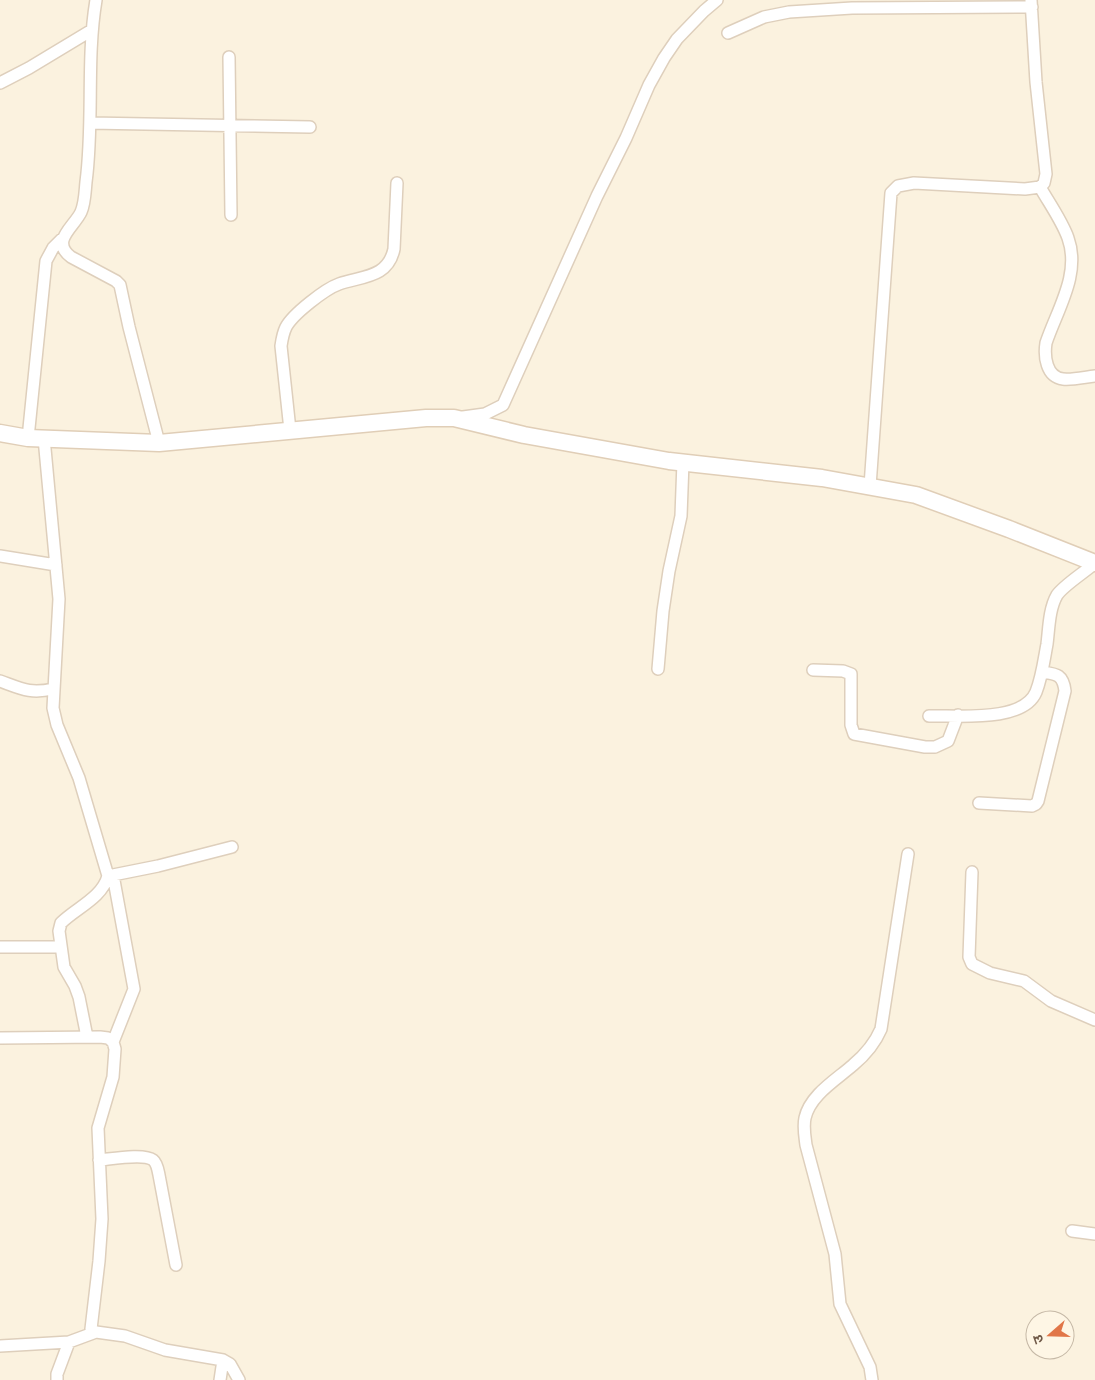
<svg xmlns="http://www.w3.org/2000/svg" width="1095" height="1380" font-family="Lato,'Noto Sans Devanagari',sans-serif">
  <rect width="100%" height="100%" fill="#fbf2df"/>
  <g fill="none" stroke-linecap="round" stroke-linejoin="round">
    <g stroke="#decfbc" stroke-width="14">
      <path id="street" d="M96,0C86,60 94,122 86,182C85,192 85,203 81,212C74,227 50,241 71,257L116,281L120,285L129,327L159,443
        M728,33L764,17L789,12L852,8L1032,7
        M229,57L231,215
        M0,83L29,68L92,30
        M90,123L310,127
        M1040,187C1049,203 1062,221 1068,238C1081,274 1057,310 1046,343C1044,356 1046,377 1063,379C1073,380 1085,377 1095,376
        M463,417L485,414L503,405L597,196L626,138L649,85L664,58L677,39L704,11L717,0
        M290,430L281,346C282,339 283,333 286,327C293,314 325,289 339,284C362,276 388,278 394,249L397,183
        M28,438L46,261L53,248L62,239
        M44,438L59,599L53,708L57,725L79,778L108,876C102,898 76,908 61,923L59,931L64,967L75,986L79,997L87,1037
        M870,486L891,193L898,186L914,183L1025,189L1040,187L1044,183L1046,174L1036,82L1031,0
        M0,556L56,565
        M658,669L663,611L669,571L681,516L683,462
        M813,670L843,671L851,674V725L854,734L925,747H935L948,741L958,715
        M0,681C22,689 30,694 53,689
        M929,716C956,715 1023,723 1036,692C1042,677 1044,660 1047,644C1049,628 1049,609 1057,595C1064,585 1085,572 1095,563
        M979,803L1032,806L1036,804L1038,801L1065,691C1063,674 1056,674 1042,672
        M972,872L969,957L972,964L990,973L1024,981L1051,1001L1095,1020
        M113,875L134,989L113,1042
        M108,876L158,866L232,847
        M0,947H60
        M0,1038L100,1037L108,1038L113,1042L115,1049L113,1077L98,1128L102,1219L99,1261L91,1329L96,1332L125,1336L165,1350L223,1360L230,1364L239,1380
        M99,1160C111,1159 144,1153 153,1160C157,1163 158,1170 159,1175L176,1265
        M1072,1231L1095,1234
        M0,1346L69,1342L96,1332
        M57,1380V1374L69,1342
        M220,1380L223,1360
        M872,1380L870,1367L840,1304L835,1254L806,1145C805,1137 803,1127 805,1118C810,1095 836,1080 853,1065C865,1055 875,1043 881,1029L908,854"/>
    </g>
    <g stroke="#e0ceb7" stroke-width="19">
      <path id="secondary" d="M0,433L28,438L159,443L426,418H454L524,435L669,461L822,478L916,495L1009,529L1095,563"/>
    </g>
    <use href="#street" stroke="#fff" stroke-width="11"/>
    <use href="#secondary" stroke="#fff" stroke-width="16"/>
  </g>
  <g transform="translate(1050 1335) rotate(250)"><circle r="24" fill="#fef6e5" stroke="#c5b8a6"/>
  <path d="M0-4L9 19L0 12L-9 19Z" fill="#e17648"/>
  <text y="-8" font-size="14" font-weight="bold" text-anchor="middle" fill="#705a48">उ</text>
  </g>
</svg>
